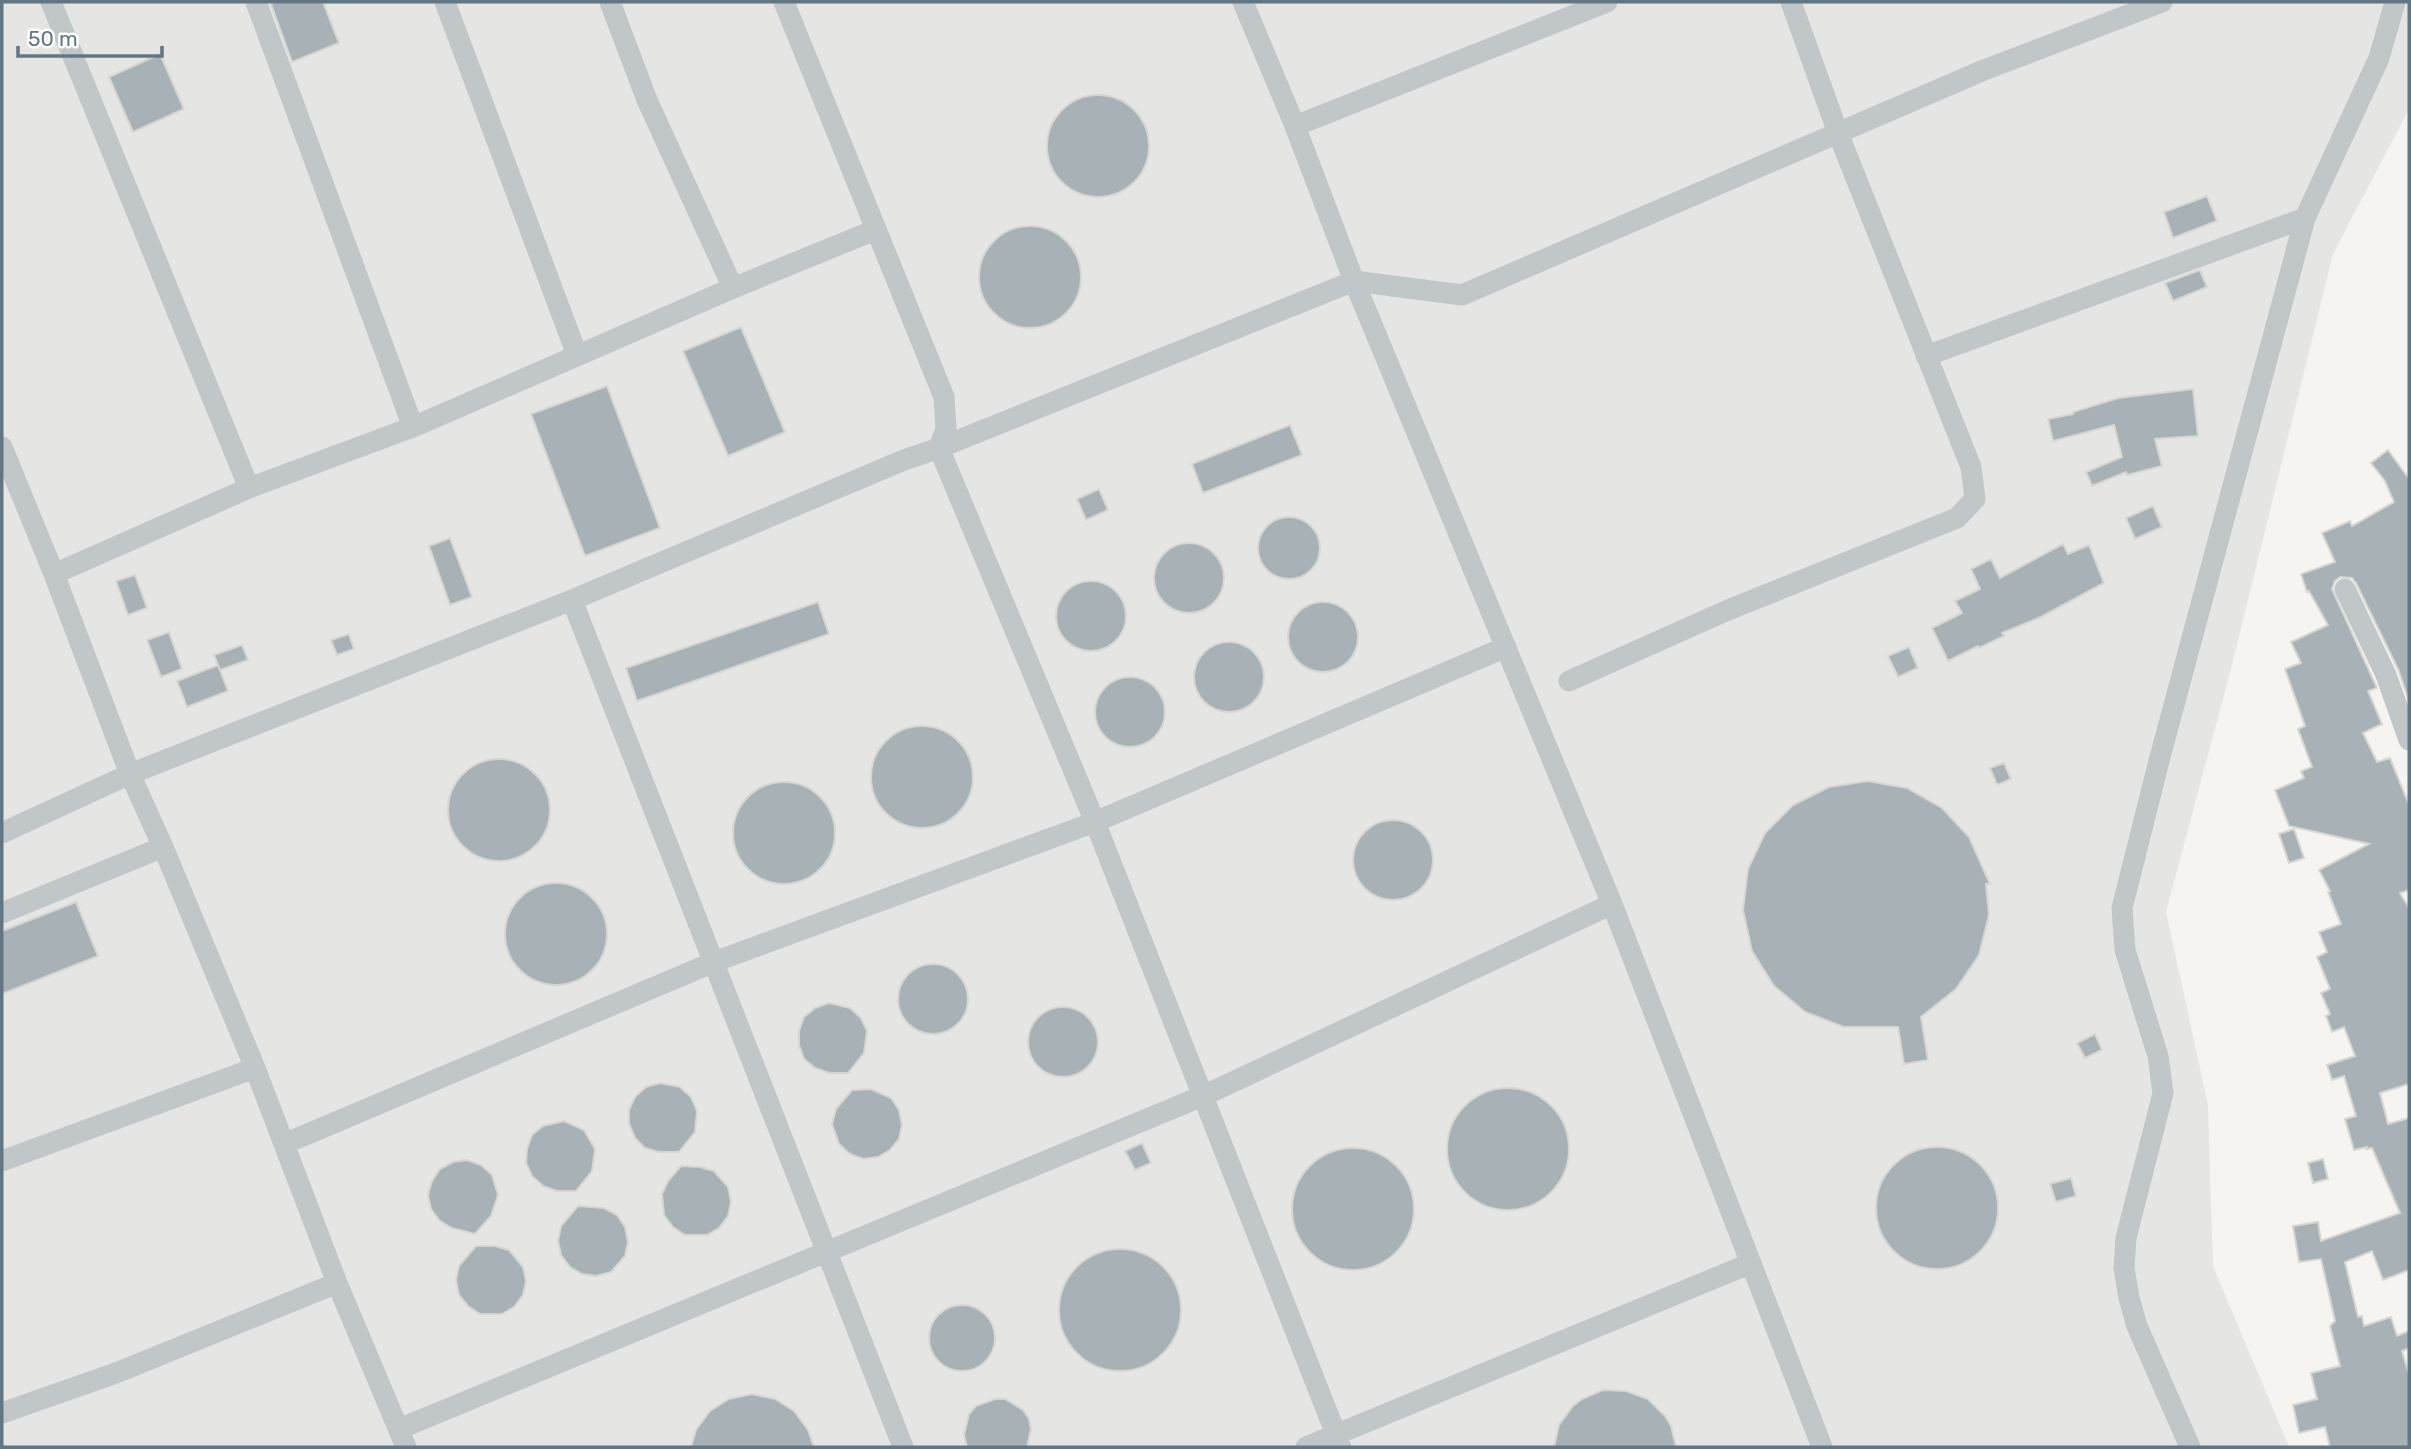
<svg xmlns="http://www.w3.org/2000/svg" width="2411" height="1449" font-family="Rubik,sans-serif">
  <rect width="100%" height="100%" fill="#f5f4f0"/>
  <path fill="#e5e6e4" d="M2,2H2409V109L2333,254L2232,665L2166,912L2208,1105L2213,1266L2289,1447H2Z"/>
  <path fill="#a8b2b6" stroke="#d6d6d3" stroke-width="2" d="M276,2H323L339,43L292,62L271,4Z
    M160,54L184,109L133,132L109,77Z
    M1047 146a51 51 0 1 1 102 0a51 51 0 1 1-102 0Z
    M2207,196L2217,221L2173,238L2164,212Z
    M979 277a51 51 0 1 1 102 0a51 51 0 1 1-102 0Z
    M2200,270L2207,287L2173,301L2165,283Z
    M741,327L785,432L728,456L683,351Z
    M607,386L660,528L585,556L531,414Z
    M2193,389L2198,436L2155,439L2162,466L2127,475L2126,472L2092,486L2086,472L2122,457L2114,425L2053,441L2048,419L2073,414V412L2118,398Z
    M1290,425L1302,455L1203,493L1192,464Z
    M2388,450L2409,479V701L2398,669L2356,583L2352,578L2340,577L2335,581L2332,589L2377,688L2368,691L2382,724L2363,733L2377,762L2390,758L2409,805V890L2400,893L2409,908V1084L2380,1093L2388,1124L2409,1118V1270L2383,1280L2372,1251L2345,1262L2358,1317L2362,1316L2364,1326L2391,1317L2397,1336L2409,1331V1348L2402,1351L2409,1375V1447H2330L2325,1427L2299,1433L2293,1405L2317,1399L2311,1373L2340,1366L2330,1326L2335,1321L2321,1259L2299,1262L2293,1226L2318,1222L2321,1241L2400,1213L2372,1148L2367,1149V1147L2354,1150L2345,1119L2356,1116L2344,1076L2332,1080L2327,1065L2355,1056L2344,1027L2332,1032L2326,1016L2330,1014L2321,993L2330,989L2317,957L2327,952L2319,932L2341,924L2328,892L2330,891L2319,870L2369,844L2289,826L2275,790L2304,778L2301,771L2312,767L2298,729L2305,726L2285,669L2301,663L2291,642L2328,625L2309,591L2307,592L2301,574L2335,562L2322,533L2350,521L2352,526L2394,502L2385,481L2371,463Z
    M1099,489L1108,510L1086,520L1077,499Z
    M2153,506L2162,527L2135,539L2126,518Z
    M1258 548a31 31 0 1 1 62 0a31 31 0 1 1-62 0Z
    M450,538L472,597L450,605L429,546Z
    M1154 578a35 35 0 1 1 70 0a35 35 0 1 1-70 0Z
    M2063,544L2068,554L2089,545L2104,583L2041,617L2002,633L2004,636L1979,648L1978,646L1948,661L1932,628L1962,613L1955,601L1980,589L1971,569L1991,559L2000,578Z
    M135,575L147,608L128,615L116,581Z
    M1056 616a35 35 0 1 1 70 0a35 35 0 1 1-70 0Z
    M818,602L829,634L637,701L626,668Z
    M1288 637a35 35 0 1 1 70 0a35 35 0 1 1-70 0Z
    M169,632L182,669L161,677L147,640Z
    M349,634L354,649L337,655L331,640Z
    M1194 677a35 35 0 1 1 70 0a35 35 0 1 1-70 0Z
    M242,645L248,660L220,670L214,655Z
    M1909,647L1918,668L1898,677L1888,656Z
    M218,665L228,691L187,707L177,681Z
    M1095 712a35 35 0 1 1 70 0a35 35 0 1 1-70 0Z
    M871 777a51 51 0 1 1 102 0a51 51 0 1 1-102 0Z
    M448 810a51 51 0 1 1 102 0a51 51 0 1 1-102 0Z
    M2004,763L2011,779L1997,785L1990,768Z
    M1868,781L1907,788L1942,808L1969,837L1990,884H1986L1989,915L1979,955L1956,989L1921,1017L1928,1060L1904,1064L1898,1027H1844L1805,1012L1774,986L1752,951L1743,910L1748,869L1765,833L1793,805L1829,787Z
    M733 833a51 51 0 1 1 102 0a51 51 0 1 1-102 0Z
    M1353 860a40 40 0 1 1 80 0a40 40 0 1 1-80 0Z
    M2294,829L2304,858L2289,863L2279,834Z
    M505 934a51 51 0 1 1 102 0a51 51 0 1 1-102 0Z
    M76,902L98,956L2,994V931Z
    M898 999a35 35 0 1 1 70 0a35 35 0 1 1-70 0Z
    M829,1003L850,1008L861,1018L867,1031L864,1053L848,1073H829L815,1068L804,1059L799,1045V1031L804,1017L815,1008Z
    M1028 1042a35 35 0 1 1 70 0a35 35 0 1 1-70 0Z
    M2095,1034L2102,1050L2085,1058L2077,1043Z
    M660,1083L680,1087L691,1097L697,1111L695,1132L679,1152H659L645,1148L635,1138L629,1124V1110L635,1097L646,1087Z
    M1447 1149a61 61 0 1 1 122 0a61 61 0 1 1-122 0Z
    M871,1089L891,1098L899,1110L902,1125L899,1139L890,1150L878,1157L863,1159L850,1154L839,1144L832,1124L836,1109L852,1090Z
    M564,1121L584,1130L595,1149L592,1171L576,1191H557L543,1186L532,1176L526,1163L527,1149L532,1135L543,1126Z
    M1142,1143L1151,1163L1135,1170L1125,1151Z
    M1876 1208a61 61 0 1 1 122 0a61 61 0 1 1-122 0Z
    M1292 1209a61 61 0 1 1 122 0a61 61 0 1 1-122 0Z
    M2323,1159L2328,1179L2313,1183L2308,1163Z
    M467,1160L481,1165L492,1175L498,1195L491,1216L475,1234L452,1228L440,1221L431,1209L428,1195L432,1181L440,1169L453,1162Z
    M681,1166L700,1167L714,1171L728,1187L731,1202L728,1216L719,1228L707,1235H685L673,1227L664,1215L662,1194L668,1181Z
    M2071,1178L2076,1196L2056,1202L2050,1184Z
    M578,1206L604,1208L617,1215L625,1227L628,1242L625,1256L611,1272L596,1276L582,1274L570,1267L561,1255L558,1241L561,1226Z
    M476,1246H495L509,1250L523,1267L526,1281L523,1295L514,1307L502,1314H480L468,1306L459,1295L456,1280L459,1266Z
    M1059 1310a61 61 0 1 1 122 0a61 61 0 1 1-122 0Z
    M929 1338a33 33 0 1 1 66 0a33 33 0 1 1-66 0Z
    M1603,1390L1626,1391L1648,1399L1665,1416L1671,1426L1676,1447H1554L1559,1425L1573,1406L1582,1399Z
    M752,1394L775,1399L794,1411L808,1430L814,1447H691L696,1430L710,1411L729,1399Z
    M995,1399H1005L1023,1410L1029,1419L1031,1429L1027,1447H967L964,1435L969,1414L976,1406Z"/>
  <g fill="none" stroke-linecap="round" stroke-linejoin="round">
    <path stroke="#c1c6c8" stroke-width="21" d="M51,2L249,488
      M256,2L413,427
      M445,2L577,355
      M610,2L647,100L733,288
      M784,2L944,397L946,429L939,448L1095,822L1341,1447
      M1243,2L1295,126L1354,281L1612,904L1822,1447
      M1295,126L1607,2
      M1926,356L2305,218
      M2,447L54,574L130,774L572,600L904,460L939,448L1354,281L1462,295L1984,70L2162,2
      M54,574L249,488L413,427L733,288L875,230
      M2345,589L2386,675L2409,740
      M572,600L903,1447
      M1569,681L1728,610L1957,518L1975,499L1971,467L1838,133L1791,2
      M2,833L130,774L163,847L255,1068L337,1283L406,1447
      M2,913L163,847
      M284,1144L714,962L1095,822L1506,647
      M2,1161L255,1068
      M2,1413L116,1373L337,1283
      M399,1429L1205,1095L1612,904
      M1306,1447L1749,1264
      M2190,1447L2137,1326L2129,1298L2124,1268L2126,1238L2163,1093L2158,1056L2125,950L2122,908L2160,757L2305,218L2379,58L2395,2"/>
  </g>
  <rect width="2411" height="1449" fill="none" stroke="#627783" stroke-width="7"/>
  <path d="M18 46v10h144v-10" fill="none" stroke="#627783" stroke-width="3.5"/>
  <text x="28" y="46" font-size="21" fill="#627783" stroke="#ffffff" stroke-width="5" paint-order="stroke">50 m</text>
</svg>
